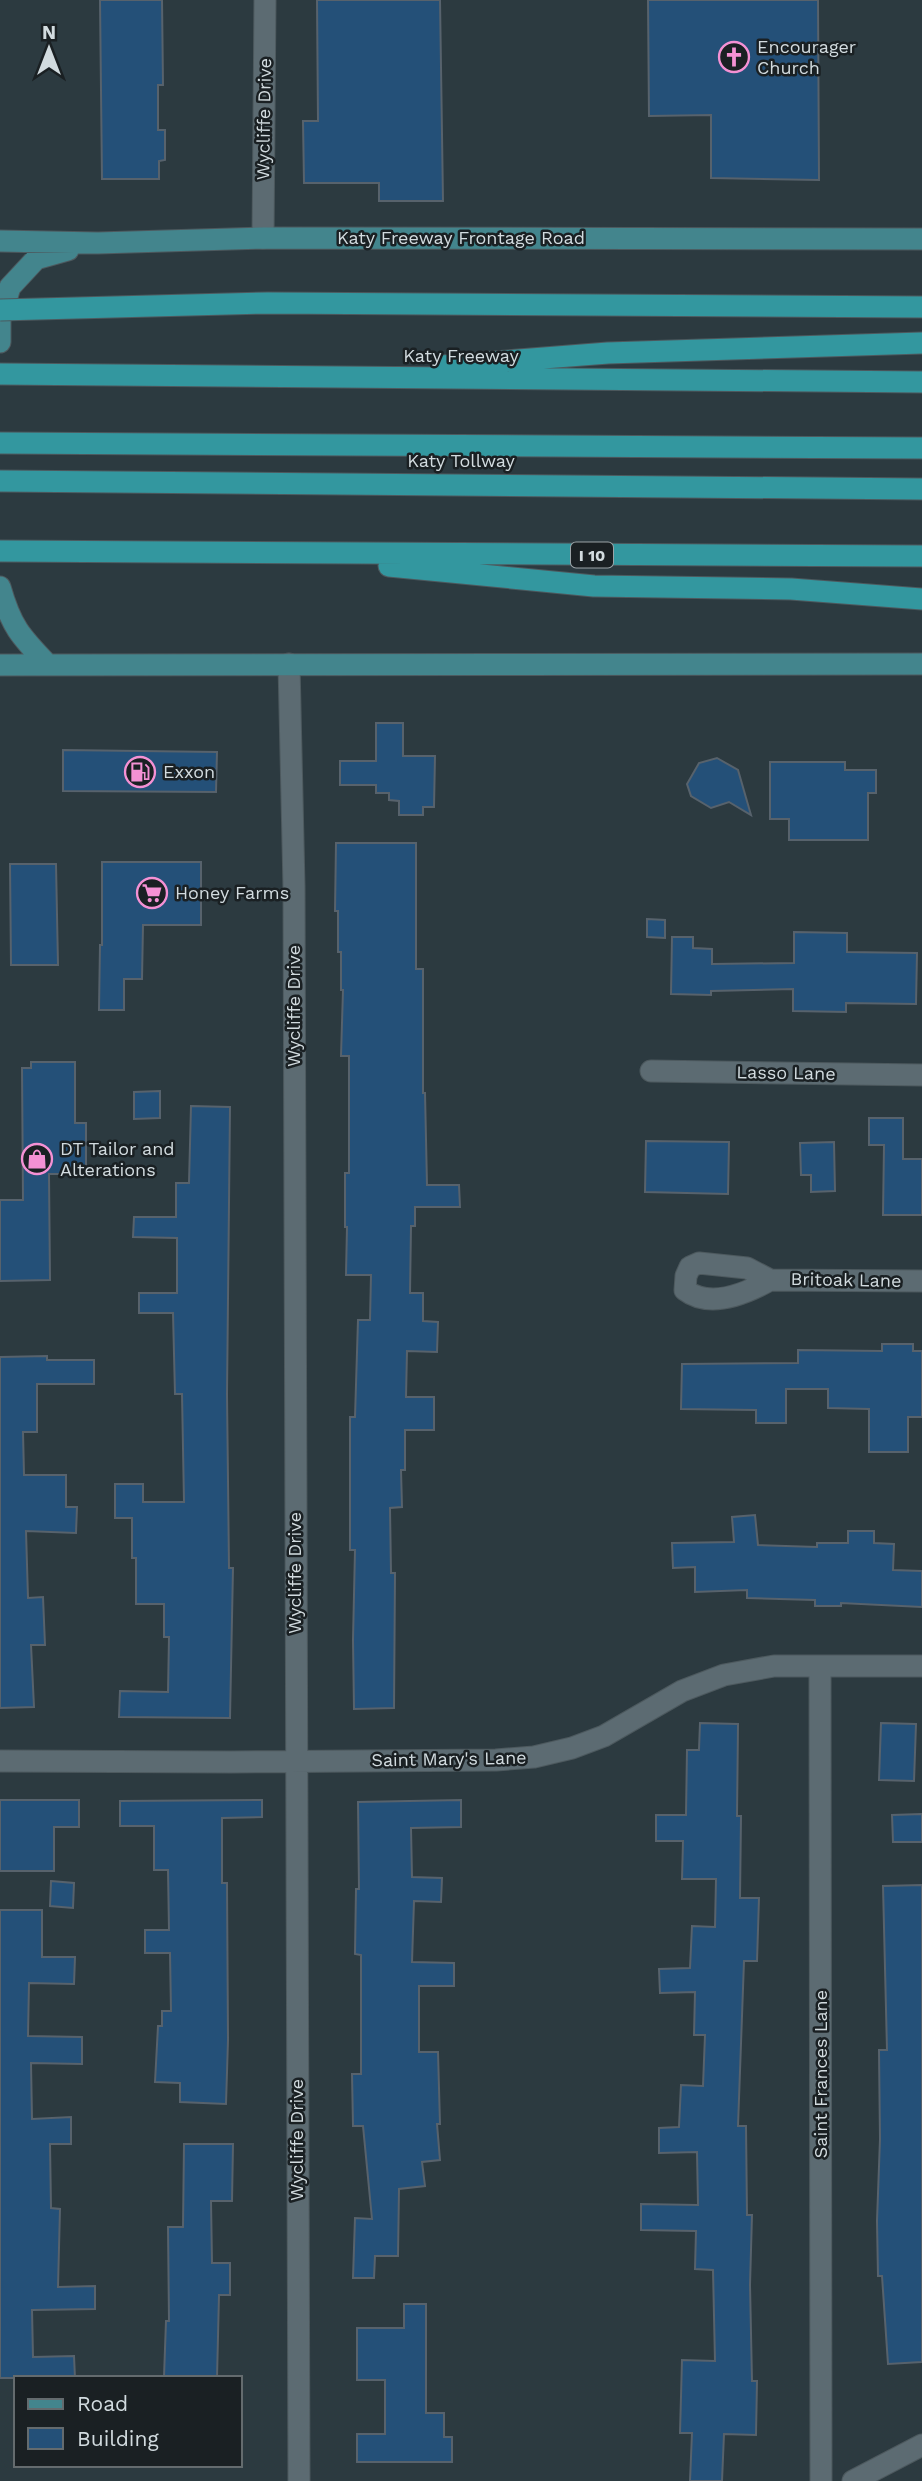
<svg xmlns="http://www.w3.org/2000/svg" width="922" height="2481" font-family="'Work Sans',sans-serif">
  <rect width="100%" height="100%" fill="#2c3a40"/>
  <path fill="#245078" stroke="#57626c" stroke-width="2" d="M100,0H162L163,85H158V130H165V160L159,161V179H102Z
    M317,0H440L443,201H379V183H304L303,121H318Z
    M648,0H818L819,180L711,178V115L649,116Z
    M376,723H403V756H435L434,807H423V815H399V801L389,800V793H376V785H340V761H376Z
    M63,750L217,752L216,792L63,791Z
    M717,758L738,770L751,815L729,802L711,808L691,796L687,784L699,763Z
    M770,762H845V770H876V793H868V840H789V819H770Z
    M336,843H416V969H423V1093H425L427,1185H459L460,1207H415V1226H411L410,1293H423V1321L438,1322L437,1352L407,1351L406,1397H434V1430H405V1470H401L402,1507L390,1508L391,1573H395L394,1708L354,1709L353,1640L355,1550H350V1417H355L358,1320H370L371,1275H346L347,1227H345V1173H349V1056H341L343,990H341V952H338V911H335Z
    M102,862H201V925H143L142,979H124V1010H99L100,945H102Z
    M10,864H56L58,965H11Z
    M647,919L665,920V938L647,937Z
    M794,932L847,933V952L917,953L916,1004L846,1003V1012L793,1011V989L711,991V995L671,994L672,937H693V948L712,949V964L794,963Z
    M31,1062H75V1123H86V1174H49L50,1280L0,1281V1200H23L22,1068H31Z
    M160,1091V1118L134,1119V1092Z
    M191,1106L230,1107L227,1394L229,1568H233L230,1718L119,1717L120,1691L168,1692L169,1637H164V1604H136V1558H132V1518H115V1484H143V1502H184L182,1394H175L173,1313H139V1293H177V1238L133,1237L134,1217H176V1183H189Z
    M869,1118H903V1159H922V1215H883L884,1145H869Z
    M646,1141L729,1142L728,1194L645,1192Z
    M834,1142L835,1191L811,1192V1175H801L800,1143Z
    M882,1344H913V1351H922V1417H908V1452H869V1409L828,1408V1389H786V1423H756V1410L681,1409L682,1364L798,1363V1350L882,1351Z
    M47,1356V1360H94V1384H37V1432H23L24,1475H66V1507H77L76,1533L26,1531L28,1598L43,1597L45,1645H31L34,1707L0,1708V1357Z
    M755,1515L758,1545L817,1547V1543H848V1531H874V1543L894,1544L893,1570L922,1571V1607L841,1603V1606H815V1600L747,1598V1590L695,1592V1567L673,1568L672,1543L734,1542L732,1517Z
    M700,1723L738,1724L737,1816H741L740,1898H759L757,1961H744L738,2126H746L747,2215H752L750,2285L752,2381H757L756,2435L724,2434L722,2481H690L692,2433H680L682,2360L715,2361L713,2270L695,2269L696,2231L641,2230V2204L698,2205L697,2152L659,2153V2128L679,2127L681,2085L703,2086L705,2035H694L695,1992L660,1993L659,1969L690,1968L692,1926L715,1927L716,1879H682L683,1841H656V1815H686L687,1750H699Z
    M881,1723L916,1724L914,1781L879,1780Z
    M0,1800H79V1827H54V1871H0Z
    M262,1800V1817L222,1818V1883H227L228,2040L226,2104L180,2102V2083L155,2082L158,2026H162V2011H171L170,1953H145V1930H169L168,1870H154V1826H120V1801Z
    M461,1800V1827L411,1828L412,1877L442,1878L441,1902L414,1901L412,1962L454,1963V1986H419V2052H438L440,2124H437L440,2160L422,2162L425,2186L399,2189L398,2256H375L374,2278H353L355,2218L372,2219L363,2126H353L352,2074H361V1955L355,1954L356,1889H359L358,1802Z
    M922,1814V1842H893L892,1815Z
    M51,1881L74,1883L73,1908L50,1906Z
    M922,1885V2362L888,2364L882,2276H878L877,2221L880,2139L879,2050H887L883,1886Z
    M0,1910H42V1957H75L74,1984L29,1983L28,2036L82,2037V2064L31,2063L32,2119L71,2117V2144H50L51,2208L60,2209L58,2287L95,2286V2309L32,2310L33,2357L74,2356L75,2378H0Z
    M184,2144H233L232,2201H211L212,2263H230V2295H219L217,2378L164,2377L166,2321H169L168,2227H183Z
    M404,2304H426V2413H444V2437H452V2462H357V2434H385V2380H357V2328H404Z"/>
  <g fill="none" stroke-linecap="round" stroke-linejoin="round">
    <g stroke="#4d595e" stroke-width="23">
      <path id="minor" d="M263,238L265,0
        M289,664L294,887L299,2481
        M651,1071L922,1075
        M770,1280C747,1293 710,1309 685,1290L686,1276L690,1267L699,1263L747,1268L770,1280L922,1281
        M820,1667L821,2481
        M0,1761L231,1762L496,1760L534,1757L572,1748L604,1736L682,1691L724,1675L774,1666H922
        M853,2481L922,2445"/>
    </g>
    <g stroke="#4d595e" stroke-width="23">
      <path id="major" d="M0,241L98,243L263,238L922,239
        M0,342V320L10,287L36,259L68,250
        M0,587C11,626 20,636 48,665
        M0,665L922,664"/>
    </g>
    <g stroke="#4d595e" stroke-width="23">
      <path id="highway" d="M442,366L608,353L922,343
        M0,374L922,382
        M0,443L922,448
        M0,481L922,489
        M0,551L922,556
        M389,566L594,586L791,589L922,599"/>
    </g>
    <use href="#minor" stroke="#5c6b72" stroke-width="21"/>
    <use href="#major" stroke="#43858d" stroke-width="21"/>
    <use href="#highway" stroke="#33979f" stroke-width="21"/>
    <g stroke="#4d595e" stroke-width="23" stroke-linecap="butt">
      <path id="highway-bridge" d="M0,310L268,303L922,307"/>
    </g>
    <use href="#highway-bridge" stroke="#33979f" stroke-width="21"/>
  </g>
  <defs>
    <g id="church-ring" transform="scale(1.575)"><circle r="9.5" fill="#1a2023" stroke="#f491d4" stroke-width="1.5"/><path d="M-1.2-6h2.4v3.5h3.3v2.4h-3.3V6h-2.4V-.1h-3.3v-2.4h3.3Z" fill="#f491d4"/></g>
    <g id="fuel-ring" transform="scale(1.575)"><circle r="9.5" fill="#1a2023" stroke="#f491d4" stroke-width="1.5"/><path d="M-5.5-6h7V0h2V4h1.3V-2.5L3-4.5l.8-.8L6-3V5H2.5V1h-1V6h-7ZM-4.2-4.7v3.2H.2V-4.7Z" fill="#f491d4"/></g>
    <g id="supermarket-ring" transform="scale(1.575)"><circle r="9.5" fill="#1a2023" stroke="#f491d4" stroke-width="1.5"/><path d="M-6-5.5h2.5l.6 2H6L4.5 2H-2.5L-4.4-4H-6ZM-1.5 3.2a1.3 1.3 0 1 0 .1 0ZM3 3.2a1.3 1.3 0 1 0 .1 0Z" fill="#f491d4"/></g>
    <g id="shop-ring" transform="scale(1.575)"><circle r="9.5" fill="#1a2023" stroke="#f491d4" stroke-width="1.5"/><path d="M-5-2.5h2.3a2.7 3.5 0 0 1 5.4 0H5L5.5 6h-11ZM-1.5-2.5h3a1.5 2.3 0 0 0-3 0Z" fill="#f491d4"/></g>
  </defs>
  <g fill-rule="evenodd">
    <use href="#church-ring" x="734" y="57"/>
    <use href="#fuel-ring" x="140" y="772"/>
    <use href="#supermarket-ring" x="152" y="893"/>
    <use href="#shop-ring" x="37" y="1159"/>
  </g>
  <g text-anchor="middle" stroke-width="5" stroke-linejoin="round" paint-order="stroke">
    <rect fill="#1a2023" stroke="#9ba3a7" stroke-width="2" x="571" y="542.5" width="42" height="25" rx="5"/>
    <g font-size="16" font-weight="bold" fill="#d2dbdf">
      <text x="592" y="561">I 10</text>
    </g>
    <g font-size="18" fill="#d2dbdf" stroke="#1a2023" text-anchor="start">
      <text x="757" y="53">Encourager<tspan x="757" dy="21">Church</tspan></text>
      <text x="163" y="778">Exxon</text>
      <text x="175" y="899">Honey Farms</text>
      <text x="60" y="1155">DT Tailor and<tspan x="60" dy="21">Alterations</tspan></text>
    </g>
    <g font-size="18" fill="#d2dbdf" stroke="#1a2023">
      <text transform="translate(264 119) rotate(-89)" y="6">Wycliffe Drive</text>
      <text x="461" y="244">Katy Freeway Frontage Road</text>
      <text x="461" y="362">Katy Freeway</text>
      <text x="461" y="467">Katy Tollway</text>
      <text transform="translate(294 1006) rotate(-90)" y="6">Wycliffe Drive</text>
      <text transform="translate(786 1073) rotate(1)" y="6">Lasso Lane</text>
      <text transform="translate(846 1280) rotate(1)" y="6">Britoak Lane</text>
      <text transform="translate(295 1573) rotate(-90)" y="6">Wycliffe Drive</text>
      <text transform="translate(449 1759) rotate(-1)" y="6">Saint Mary's Lane</text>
      <text transform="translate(821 2074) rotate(-90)" y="6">Saint Frances Lane</text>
      <text transform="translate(297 2140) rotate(-90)" y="6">Wycliffe Drive</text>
    </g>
  </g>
  <rect x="14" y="2376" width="228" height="91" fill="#1a2023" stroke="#646b6e" stroke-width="2"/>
  <rect x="28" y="2399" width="35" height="10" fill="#43858d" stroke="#646b6e" stroke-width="2"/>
  <text x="77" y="2411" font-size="21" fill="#d2dbdf">Road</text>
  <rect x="28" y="2428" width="35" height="21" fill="#245078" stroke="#646b6e" stroke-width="2"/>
  <text x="77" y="2446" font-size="21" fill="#d2dbdf">Building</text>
  <g transform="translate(49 49)" stroke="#1a2023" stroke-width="5" paint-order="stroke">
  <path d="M0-5L12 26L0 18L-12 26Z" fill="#d2dbdf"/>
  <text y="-10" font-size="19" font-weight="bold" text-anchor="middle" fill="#d2dbdf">N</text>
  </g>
</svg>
